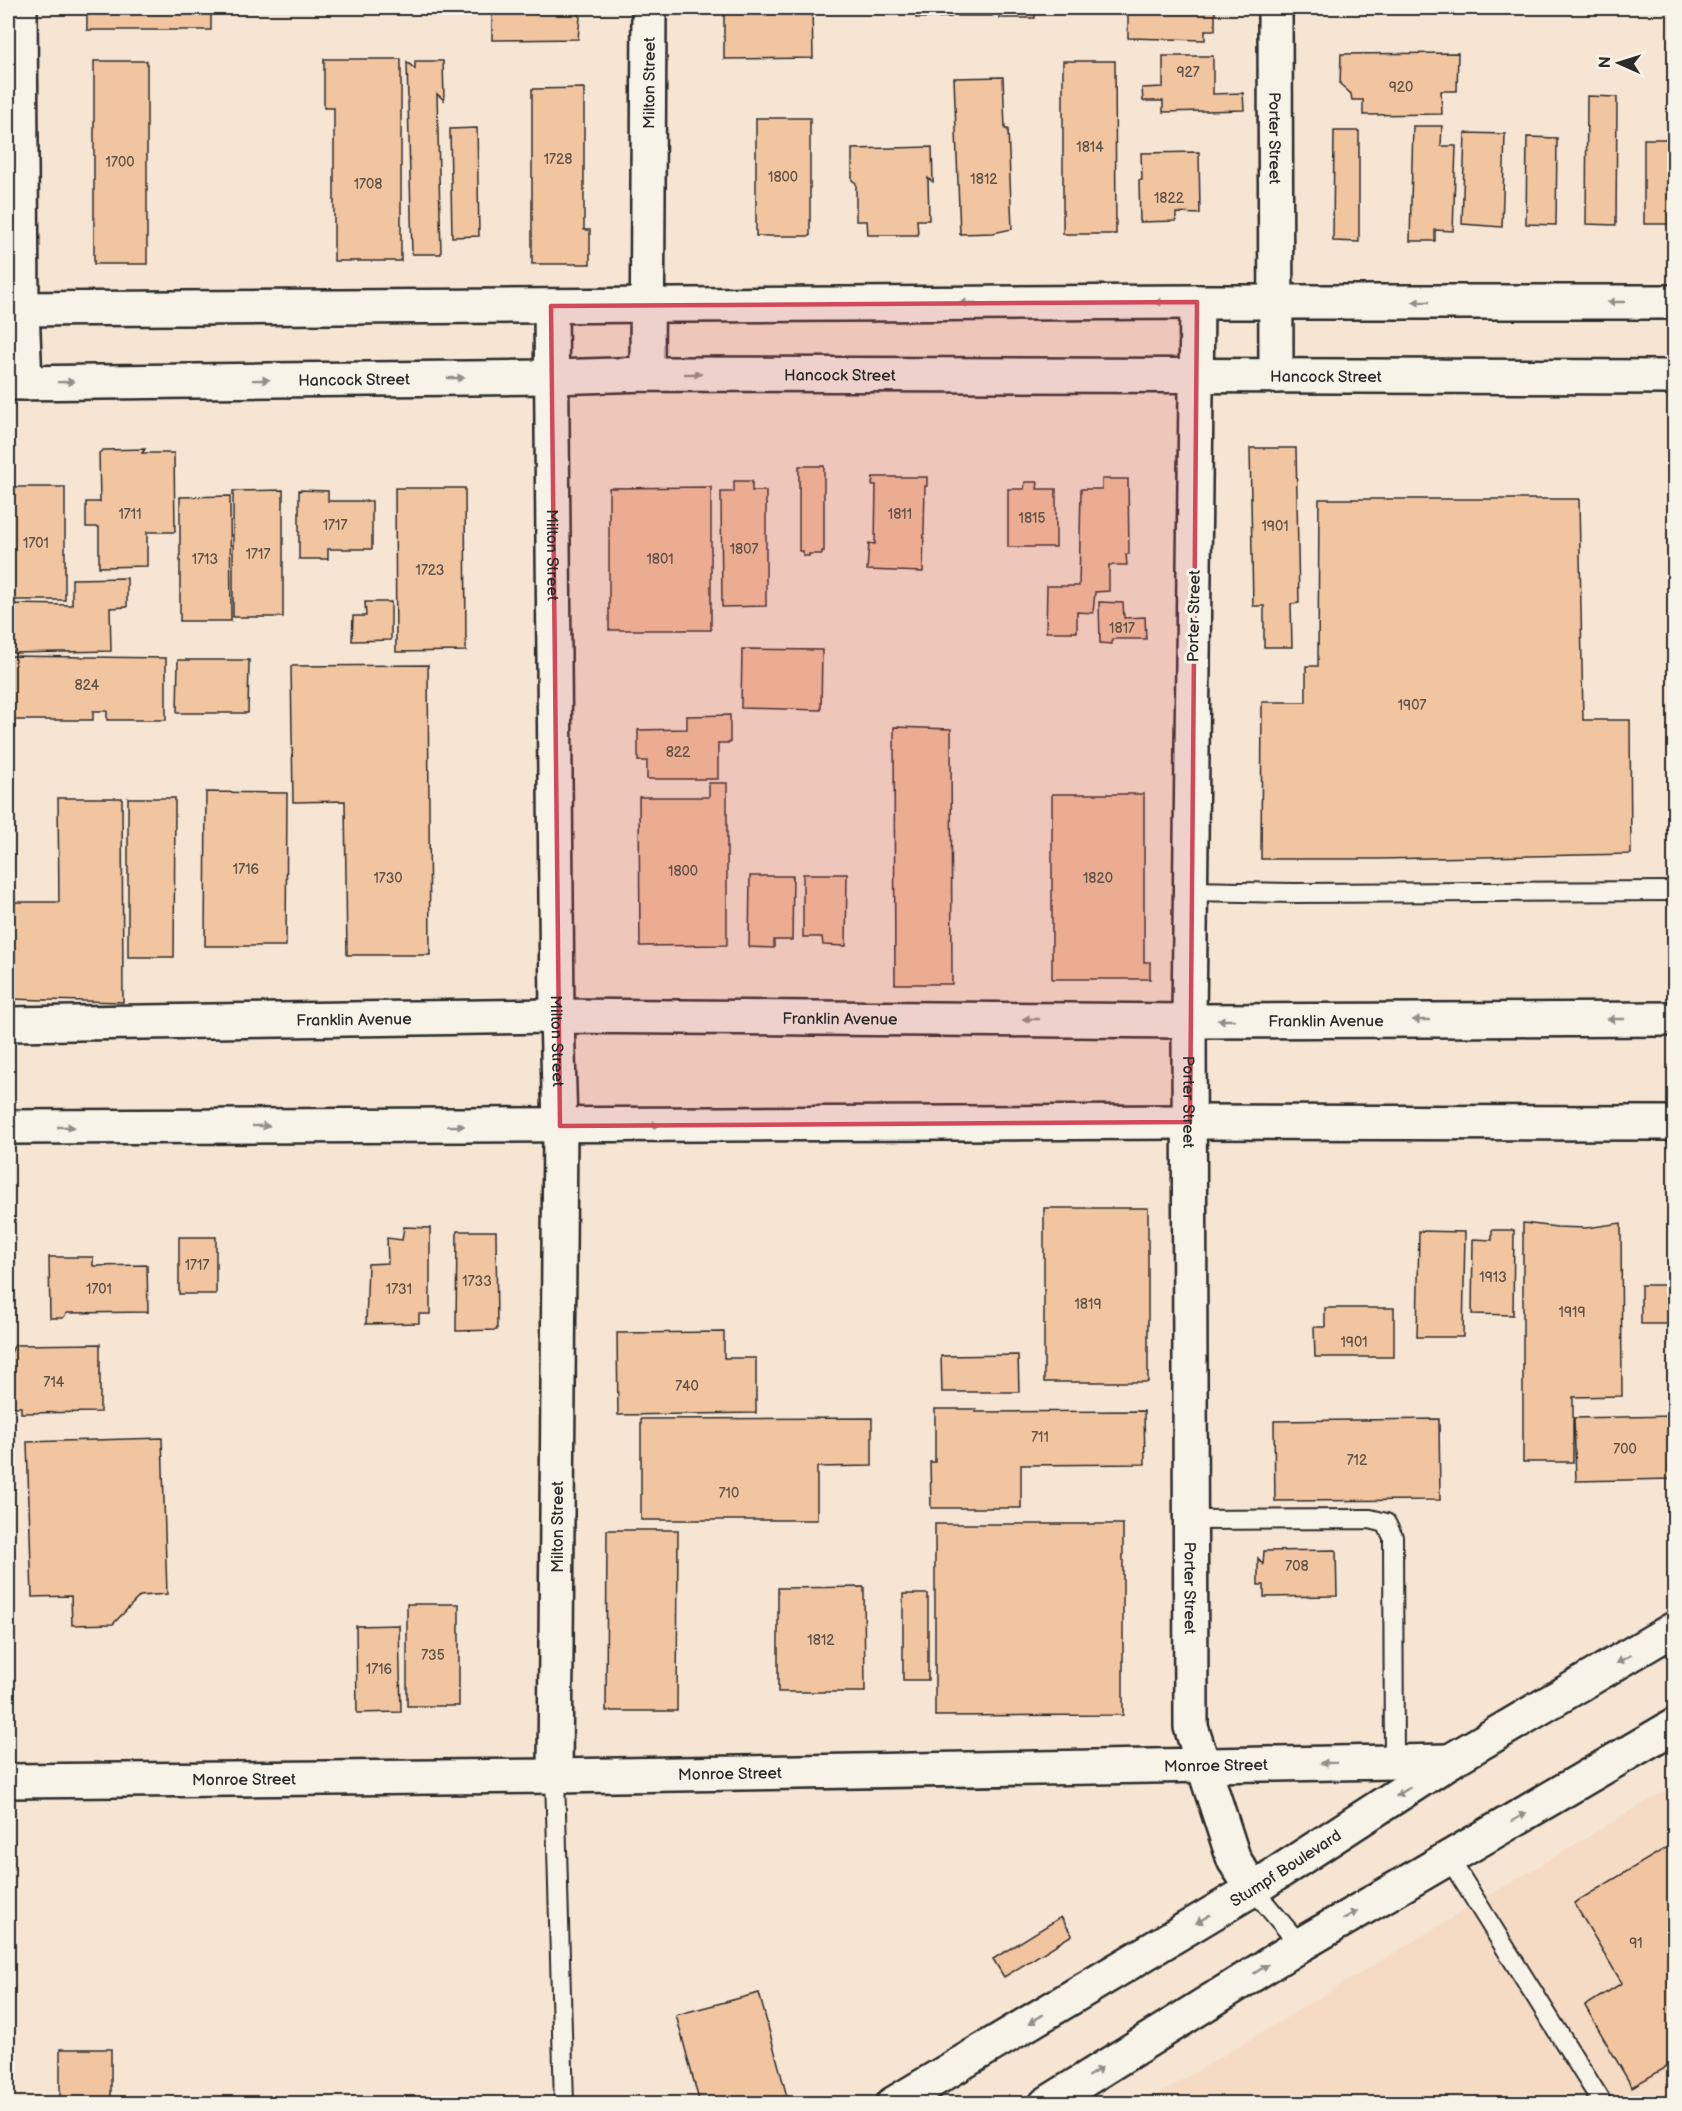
<svg xmlns="http://www.w3.org/2000/svg" width="1682" height="2111" font-family="'Balsamiq Sans',sans-serif">
  <rect width="100%" height="100%" fill="#f6e5d3"/>
  <filter id="ink" filterUnits="userSpaceOnUse"><feTurbulence type="fractalNoise" baseFrequency=".0167" numOctaves="2"/><feDisplacementMap in="SourceGraphic" scale="12" xChannelSelector="R" yChannelSelector="G"/><feConvolveMatrix kernelMatrix="1 2 1 2 8 2 1 2 1" color-interpolation-filters="sRGB"/></filter>
  <g filter="url(#ink)">
    <path fill="#f5dbc4" d="M1674,1785V2103H1144Z"/>
    <path fill="#f2c5a1" stroke="#2b2b2b" stroke-width="1.5" d="M87,8H211V30H87Z
      M407,8H428L427,13L407,12Z
      M513,8H578V15L580,17L578,39L492,40V10H513Z
      M812,8L813,58L724,59V9Z
      M916,8H951V17L916,18Z
      M958,8H992V16H958Z
      M999,8H1035V18H999Z
      M1128,8H1215V30H1205V40L1128,38Z
      M1458,53L1457,91H1441L1442,114L1363,115V100H1352L1351,94L1340,84L1341,54Z
      M1163,56H1213V94L1243,93L1244,110L1163,112V101H1143L1142,88L1163,87Z
      M324,59H401V261H334V108H324Z
      M94,61H147V264H94Z
      M415,61H443L444,100L437,94L441,254H412L407,62L415,69Z
      M1063,61H1115L1116,234H1063Z
      M1003,77L1005,129H1008L1012,229L993,233L960,234L954,78Z
      M584,88V230H590V264H532V89Z
      M1587,96L1617,97L1616,225L1586,224Z
      M756,118H810V236H756Z
      M1413,126H1442L1441,146H1456L1453,231L1435,230V241H1410Z
      M477,128L479,236L452,237L450,129Z
      M1334,131H1359V242L1333,241Z
      M1465,133L1505,134L1502,227L1462,224Z
      M1527,137L1557,138L1556,225L1526,224Z
      M1644,139H1674L1673,224H1644Z
      M932,147L933,182L928,178L929,220H917L918,235H868L867,221H856V183L852,180V149Z
      M1199,152L1200,214L1176,213V221L1140,222L1139,180H1142L1141,153Z
      M1250,448H1296L1299,603L1291,604L1292,647H1264V606H1253Z
      M145,449L142,453H174L175,532H147V566L99,567V527H86V502H100L99,453L103,450Z
      M799,466H824V551H822V554H809V556H803V551H799Z
      M873,477H927V486H925L923,572L867,570L869,543L875,544L876,485H872Z
      M1102,479H1128L1129,554H1126L1127,565H1109V591L1095,592L1093,613L1077,612V632H1046L1047,586H1079L1081,489H1102Z
      M734,481H752V491H766V606L722,607L721,492H734Z
      M1025,482H1038L1037,489H1056V547H1008V489H1024Z
      M8,487H65V600H8Z
      M711,487V630H609V488Z
      M395,488H465L466,651L396,652Z
      M283,490V617H233V491Z
      M299,490L328,491V501H372V549H328V559H299Z
      M230,496L231,621H180V497Z
      M1319,499H1579L1583,720H1630L1631,854L1379,859H1261L1262,702H1306V666H1318Z
      M127,578V607L110,608L111,651L13,653V651H8V604L72,605V579Z
      M365,602H391V640L352,641L353,616H366Z
      M1099,602L1123,603L1124,618L1145,617L1146,639H1112V644L1100,643Z
      M742,649L822,650L821,710L741,708Z
      M8,656L166,658V720H107V711H93V720H8Z
      M178,660H249L248,713H177Z
      M428,665L430,955H347L345,801L293,802L291,666Z
      M730,715V743H718V779H647V761H638V730L687,729V716Z
      M894,727L951,729L952,984H895Z
      M709,783H727V945L640,946L639,797H709Z
      M206,792L287,793L286,946H205Z
      M1052,794H1144V962H1150V979H1052Z
      M58,798H122L123,1002L8,999V902H59Z
      M128,798H175L174,957H128Z
      M803,874H847L846,946L823,945L822,937H803Z
      M750,876H793L792,940H774V948L749,947Z
      M1044,1208H1148V1382H1044Z
      M1523,1223L1557,1227L1586,1228L1621,1223L1622,1396L1573,1397V1462H1523Z
      M404,1227L430,1228V1314H419V1323L366,1324L368,1264L388,1263L387,1238L402,1240Z
      M1492,1230H1514L1513,1315L1472,1314L1473,1239L1492,1240Z
      M457,1231H496L497,1330L456,1331Z
      M1419,1231L1465,1232L1463,1337H1417Z
      M179,1237H216V1294H179Z
      M49,1257H93V1266L147,1265L148,1312L67,1313L63,1318H50Z
      M1641,1285H1674V1324H1641Z
      M1325,1308H1394V1357H1315L1314,1327H1325Z
      M724,1332V1358H756V1413L618,1415L617,1333Z
      M100,1344V1412L21,1413V1407H8V1357L15,1345Z
      M1018,1355L1019,1392H942L941,1356Z
      M935,1409H976L975,1412L1144,1411L1145,1464L1021,1465V1508H931L930,1462H935Z
      M1674,1416V1479L1576,1481L1574,1418Z
      M872,1418V1466L817,1467V1520H641V1419Z
      M1439,1419L1440,1500L1275,1501L1274,1421Z
      M162,1438L167,1594L140,1596L113,1624L72,1625L71,1596L32,1597L27,1442Z
      M935,1524H1123V1715L935,1716Z
      M607,1530H678L677,1711H606Z
      M1336,1550L1337,1596L1264,1597V1585H1258V1558L1263,1564L1264,1551Z
      M864,1587L865,1692H778V1588Z
      M903,1594H928V1680H903Z
      M407,1604H459V1706H407Z
      M399,1625L401,1712L357,1713L356,1626Z
      M1674,1843V2073L1670,2065L1632,2087L1585,2006L1622,1983L1574,1903Z
      M1061,1917L1072,1935L1004,1977L993,1959Z
      M759,1993L789,2104H700L676,2015Z
      M60,2049H111V2104H60Z"/>
    <g fill="none" stroke-linecap="round" stroke-linejoin="round">
      <g stroke="#2b2b2b" stroke-width="22">
        <path id="lane" d="M1191,891L1294,893L1674,891
          M1191,1520L1370,1519L1386,1523L1393,1537L1394,1762
          M555,1776L564,2104
          M1449,1858L1603,2104
          M1253,1889L1300,1945"/>
      </g>
      <g stroke="#2b2b2b" stroke-width="38">
        <g id="street">
          <path d="M20,8L22,309L25,383"/>
          <path id="s1" d="M1275,8L1276,376"/>
          <path id="s2" d="M1197,302L1189,1021L1191,1727L1234,1860L1253,1889"/>
          <path id="s3" d="M551,306L557,1016L560,1126L555,1776"/>
          <path d="M8,309L1197,302H1674"/>
          <path id="s4" d="M647,374L649,8"/>
          <path id="s5" d="M8,383L552,377L647,374L1674,377"/>
          <path id="s6" d="M8,1781L555,1776L1450,1761"/>
        </g>
      </g>
      <g stroke="#2b2b2b" stroke-width="38">
        <g id="secondary">
          <path id="s7" d="M8,1024L557,1016L1189,1021L1674,1019"/>
          <path d="M8,1127L1190,1122L1674,1123"/>
          <path id="s8" d="M893,2104L1253,1889L1450,1761L1674,1629"/>
          <path d="M1046,2104L1300,1945L1674,1726"/>
        </g>
      </g>
      <use href="#lane" stroke="#f7f3e8" stroke-width="18"/>
      <use href="#street" stroke="#f7f3e8" stroke-width="33"/>
      <use href="#secondary" stroke="#f7f3e8" stroke-width="33"/>
    </g>
    <defs><path id="oneway-solid" d="M-6-.8H1V-3.2L6.5 0L1 3.2V.8H-6Z" transform="scale(1.5)"/></defs>
    <g fill="#918f8a">
      <use href="#oneway-solid" transform="translate(1163 302) rotate(180)"/>
      <use href="#oneway-solid" transform="translate(1421 302) rotate(180)"/>
      <use href="#oneway-solid" transform="translate(1616 302) rotate(180)"/>
      <use href="#oneway-solid" transform="translate(968 303) rotate(180)"/>
      <use href="#oneway-solid" transform="translate(693 374)"/>
      <use href="#oneway-solid" transform="translate(456 378) rotate(-1)"/>
      <use href="#oneway-solid" transform="translate(261 380) rotate(-1)"/>
      <use href="#oneway-solid" transform="translate(66 382) rotate(-1)"/>
      <use href="#oneway-solid" transform="translate(1031 1019) rotate(-180)"/>
      <use href="#oneway-solid" transform="translate(1616 1019) rotate(180)"/>
      <use href="#oneway-solid" transform="translate(1226 1020) rotate(180)"/>
      <use href="#oneway-solid" transform="translate(1421 1020) rotate(180)"/>
      <use href="#oneway-solid" transform="translate(651 1125)"/>
      <use href="#oneway-solid" transform="translate(261 1126)"/>
      <use href="#oneway-solid" transform="translate(456 1126)"/>
      <use href="#oneway-solid" transform="translate(66 1127)"/>
      <use href="#oneway-solid" transform="translate(1624 1659) rotate(150)"/>
      <use href="#oneway-solid" transform="translate(1329 1763) rotate(179)"/>
      <use href="#oneway-solid" transform="translate(1403 1792) rotate(147)"/>
      <use href="#oneway-solid" transform="translate(1519 1817) rotate(-30)"/>
      <use href="#oneway-solid" transform="translate(1350 1915) rotate(-30)"/>
      <use href="#oneway-solid" transform="translate(1203 1919) rotate(149)"/>
      <use href="#oneway-solid" transform="translate(1261 1969) rotate(-32)"/>
      <use href="#oneway-solid" transform="translate(1036 2019) rotate(149)"/>
      <use href="#oneway-solid" transform="translate(1095 2072) rotate(-32)"/>
    </g>
  </g>
  <path fill="#d1495b" fill-opacity="0.2" stroke="#d1495b" stroke-width="4.5" stroke-linejoin="round" d="M1197,302L1190,1122L560,1126L551,306Z"/>
  <g text-anchor="middle" stroke-width="6" stroke-linejoin="round" paint-order="stroke">
    <g font-size="14" fill="#5d5248">
      <text x="1188" y="77">927</text>
      <text x="1401" y="92">920</text>
      <text x="1090" y="152">1814</text>
      <text x="558" y="164">1728</text>
      <text x="120" y="167">1700</text>
      <text x="783" y="182">1800</text>
      <text x="984" y="184">1812</text>
      <text x="368" y="189">1708</text>
      <text x="1169" y="203">1822</text>
      <text x="130" y="519">1711</text>
      <text x="900" y="519">1811</text>
      <text x="1032" y="523">1815</text>
      <text x="335" y="530">1717</text>
      <text x="1275" y="531">1901</text>
      <text x="36" y="548">1701</text>
      <text x="744" y="554">1807</text>
      <text x="258" y="559">1717</text>
      <text x="205" y="564">1713</text>
      <text x="660" y="564">1801</text>
      <text x="430" y="575">1723</text>
      <text x="1122" y="633">1817</text>
      <text x="87" y="690">824</text>
      <text x="1412" y="710">1907</text>
      <text x="678" y="757">822</text>
      <text x="246" y="874">1716</text>
      <text x="683" y="876">1800</text>
      <text x="388" y="883">1730</text>
      <text x="1098" y="883">1820</text>
      <text x="197" y="1270">1717</text>
      <text x="1493" y="1282">1913</text>
      <text x="477" y="1286">1733</text>
      <text x="99" y="1294">1701</text>
      <text x="399" y="1294">1731</text>
      <text x="1088" y="1309">1819</text>
      <text x="1572" y="1317">1919</text>
      <text x="1354" y="1347">1901</text>
      <text x="54" y="1387">714</text>
      <text x="687" y="1391">740</text>
      <text x="1040" y="1442">711</text>
      <text x="1625" y="1454">700</text>
      <text x="1357" y="1465">712</text>
      <text x="729" y="1498">710</text>
      <text x="1297" y="1571">708</text>
      <text x="821" y="1645">1812</text>
      <text x="433" y="1660">735</text>
      <text x="379" y="1674">1716</text>
      <text x="1636" y="1948">91</text>
    </g>
    <g font-size="16" fill="#2b2b2b" stroke="#f7f3e8">
      <text dy="6" stroke="none"><textPath href="#s4" startOffset="291">Milton Street</textPath></text>
      <text dy="6" stroke="none"><textPath href="#s1" startOffset="130">Porter Street</textPath></text>
      <text dy="6" stroke="none"><textPath href="#s5" startOffset="832">Hancock Street</textPath></text>
      <text dy="6" stroke="none"><textPath href="#s5" startOffset="1318">Hancock Street</textPath></text>
      <text dy="6" stroke="none"><textPath href="#s5" startOffset="346">Hancock Street</textPath></text>
      <text dy="6" stroke="none"><textPath href="#s3" startOffset="249">Milton Street</textPath></text>
      <text transform="translate(1193 616) rotate(-89)" y="6">Porter Street</text>
      <text dy="6" stroke="none"><textPath href="#s7" startOffset="832">Franklin Avenue</textPath></text>
      <text dy="6" stroke="none"><textPath href="#s7" startOffset="346">Franklin Avenue</textPath></text>
      <text dy="6" stroke="none"><textPath href="#s7" startOffset="1318">Franklin Avenue</textPath></text>
      <text dy="6" stroke="none"><textPath href="#s3" startOffset="735">Milton Street</textPath></text>
      <text dy="6" stroke="none"><textPath href="#s2" startOffset="800">Porter Street</textPath></text>
      <text transform="translate(557 1527) rotate(-90)" y="6">Milton Street</text>
      <text dy="6" stroke="none"><textPath href="#s2" startOffset="1286">Porter Street</textPath></text>
      <text dy="6" stroke="none"><textPath href="#s6" startOffset="1208">Monroe Street</textPath></text>
      <text dy="6" stroke="none"><textPath href="#s6" startOffset="722">Monroe Street</textPath></text>
      <text dy="6" stroke="none"><textPath href="#s6" startOffset="236">Monroe Street</textPath></text>
      <text dy="6" stroke="none"><textPath href="#s8" startOffset="458">Stumpf Boulevard</textPath></text>
    </g>
  </g>
  <rect width="1682" height="2111" fill="none" stroke="#f7f3e8" stroke-width="30"/>
  <rect x="15" y="15" width="1652" height="2081" fill="none" stroke="#2b2b2b" stroke-width="2" filter="url(#ink)"/>
  <g transform="translate(1619 63) rotate(273)" stroke="#f7f3e8" stroke-width="4.5" paint-order="stroke">
  <path d="M0-4.5L10 22L0 15L-10 22Z" fill="#2b2b2b"/>
  <text y="-9" font-size="16" font-weight="bold" text-anchor="middle" fill="#2b2b2b">N</text>
  </g>
</svg>
